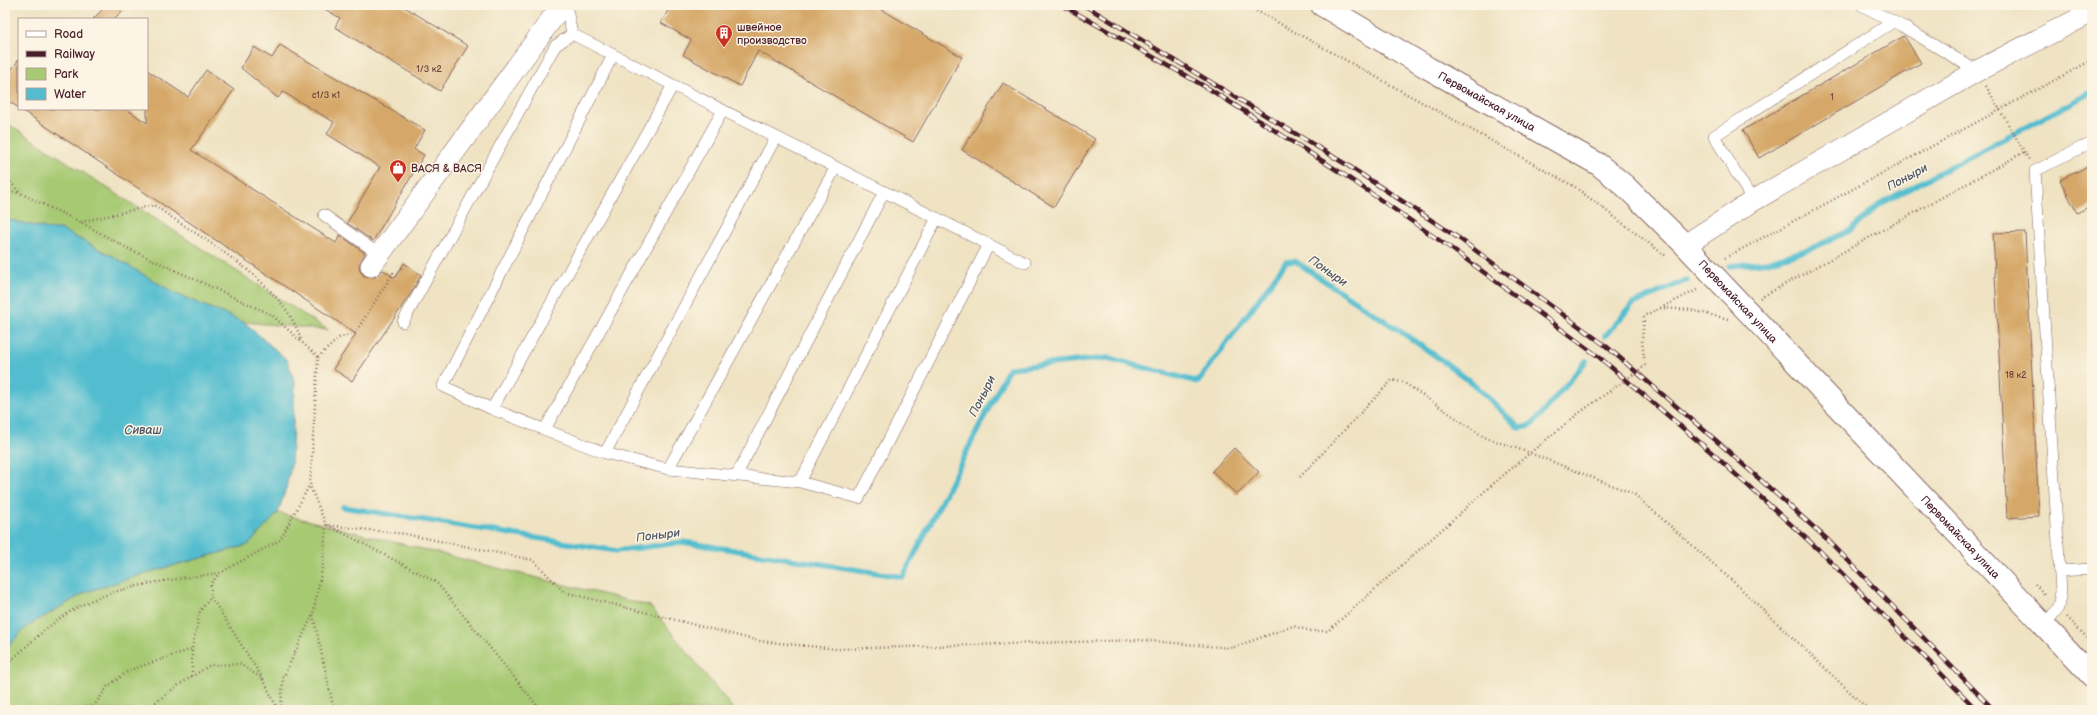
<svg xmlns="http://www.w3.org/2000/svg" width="2097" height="715" font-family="'Balsamiq Sans',sans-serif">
  <rect width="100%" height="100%" fill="#fcf5e5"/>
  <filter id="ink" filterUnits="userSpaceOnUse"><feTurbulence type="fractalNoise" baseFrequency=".025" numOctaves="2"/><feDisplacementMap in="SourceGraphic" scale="8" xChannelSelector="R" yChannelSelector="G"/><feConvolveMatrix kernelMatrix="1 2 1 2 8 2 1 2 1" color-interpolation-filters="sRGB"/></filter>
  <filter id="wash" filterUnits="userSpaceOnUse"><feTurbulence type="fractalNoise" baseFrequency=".012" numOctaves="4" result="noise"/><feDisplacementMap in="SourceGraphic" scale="16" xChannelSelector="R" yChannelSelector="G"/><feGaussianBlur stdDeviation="0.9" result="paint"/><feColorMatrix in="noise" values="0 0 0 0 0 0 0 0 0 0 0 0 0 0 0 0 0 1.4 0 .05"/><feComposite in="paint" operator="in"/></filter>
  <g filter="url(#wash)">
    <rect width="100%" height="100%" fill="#efe3c3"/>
    <path fill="#a6c972" stroke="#78744e" d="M5,122L328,330L244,322L176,294L114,257L60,229H49L5,219Z
      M278,513L650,606L734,710H5V650L26,627L86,592L143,574L248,545Z"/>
    <path fill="#53bdcf" stroke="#4e6e7d" d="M5,219L49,229H60L114,257L176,294L244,322L287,360L295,383L291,466L286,488L278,513L248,545L143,574L86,592L26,627L5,650Z"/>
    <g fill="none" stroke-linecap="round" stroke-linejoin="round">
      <path stroke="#53bdcf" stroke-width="5.5" d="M1730,266L1767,262L1810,249L1851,230L1880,204L2092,92
        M1605,336L1633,304L1687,280
        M343,507L617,551L683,542L903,577L1009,368L1108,358L1198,382L1286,262L1295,261C1353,301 1413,337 1468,380C1486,394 1502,412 1519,428L1526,427L1534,423L1586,361"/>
    </g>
    <g id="blocks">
      <path fill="#d5a767" d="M107,5H128L114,19H93Z
        M318,5H401L468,46L440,91L335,27L340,18Z
        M671,5H874L962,57L913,142L758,51L740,86L683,55L691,40L661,23Z
        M1904,36L1921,63L1759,158L1743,130Z
        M280,45L425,130L414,149L424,155L373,241L347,223L380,167L327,134L334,122L283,92L278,98L241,68L254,47L272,58Z
        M19,59V108L5,99V69L10,72Z
        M147,70L188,97L206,70L234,90L191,150L336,243L340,235L365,253L359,265L360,271L364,276L375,277L383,270L395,278L404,263L421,275L411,293L352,381L333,369L356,334L20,109H126L147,123Z
        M1003,83L1095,139L1054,207L962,150Z
        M2092,164V205L2077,213L2060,180Z
        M2025,232L2039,516L2007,518L1993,233Z
        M1234,448L1259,472L1237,495L1212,471Z"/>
    </g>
  </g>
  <g filter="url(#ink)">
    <use href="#blocks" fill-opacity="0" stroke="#846460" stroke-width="1"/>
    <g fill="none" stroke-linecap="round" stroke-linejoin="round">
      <g stroke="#846460" stroke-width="12">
        <path id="lane" d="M566,5L572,34L1025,263
          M1861,5L1902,26L1977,71
          M613,55L443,386L492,409L605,453L668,469L800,482L859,498L989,244
          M1753,201L1714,136L1893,22
          M324,215L380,255
          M403,322L555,46L572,34
          M492,409L673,85
          M545,429L723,110
          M605,453L776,137
          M668,469L836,167
          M736,476L884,192
          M800,482L937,218
          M2059,571L2092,569
          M2044,626L2058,608L2061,592L2035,171L2092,142"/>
      </g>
      <g stroke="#846460" stroke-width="22">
        <path id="street" d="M1685,245L1753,201L1977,71L2092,12
          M371,266L562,5"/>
      </g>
      <g stroke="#846460" stroke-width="24">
        <g id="secondary">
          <path id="s1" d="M1322,5L1428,68L1598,164L1624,185L1685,245L2092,676"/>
        </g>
      </g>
      <path stroke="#846460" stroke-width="2.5" stroke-dasharray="1 3" stroke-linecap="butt" d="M1246,5L1575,187L1667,257
        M1986,86L2029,160
        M5,176L20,193L80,222L127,248L272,315L318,357L310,486L326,525L323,564L313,614L283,678L281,710
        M5,190L19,193
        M81,222L154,205C202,240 283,280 301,340
        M1725,258L2092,60
        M1760,298L2024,152
        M1660,308L1691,310L1728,319
        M318,357L339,338L355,333L393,273L390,271
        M1300,477L1392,380L1403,382L1484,437L1530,453L1579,413L1645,366L1642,341L1644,316L1699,289
        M326,525L405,534L533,560L564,592L759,641L837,649L1139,640L1232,648L1293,626L1311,631H1328L1493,484L1530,453L1634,494L1736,584L1869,710
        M328,525L436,582L541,710
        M2035,584L2045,595
        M313,615L334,710
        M2067,617L2092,643
        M5,666C27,646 52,621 78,607C121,584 172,580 219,573
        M192,676V649L200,611L211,597
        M263,679L211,597V583L220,573L280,540L309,486
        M91,710L108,686L130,670L192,649
        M146,710L177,686L210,665L240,664L263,679L278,710"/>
      <use href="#lane" stroke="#fff" stroke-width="11"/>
      <use href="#street" stroke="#fff" stroke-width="21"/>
      <use href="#secondary" stroke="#fff" stroke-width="22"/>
      <g stroke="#4a1f2b" stroke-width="4.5">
        <path id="rail" d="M1062,5L1211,90L1343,174L1452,249L1599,357L1711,452L1819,550L1977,710
          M1084,5L1347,165L1460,239L1606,346L1719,443L1828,540L1994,710"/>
      </g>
      <use href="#rail" stroke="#fcf5e5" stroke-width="3" stroke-dasharray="9" stroke-linecap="butt"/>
    </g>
  </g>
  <defs>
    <g id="building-pin" transform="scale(0.9)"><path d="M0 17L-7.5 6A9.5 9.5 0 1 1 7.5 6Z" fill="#c8321e" stroke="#fcf5e5"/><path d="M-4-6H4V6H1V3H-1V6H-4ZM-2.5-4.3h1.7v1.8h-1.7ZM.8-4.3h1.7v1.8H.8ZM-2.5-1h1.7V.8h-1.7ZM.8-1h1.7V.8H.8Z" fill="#fff"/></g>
    <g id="shop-pin" transform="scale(0.9)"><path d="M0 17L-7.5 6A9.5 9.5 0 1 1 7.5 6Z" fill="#c8321e" stroke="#fcf5e5"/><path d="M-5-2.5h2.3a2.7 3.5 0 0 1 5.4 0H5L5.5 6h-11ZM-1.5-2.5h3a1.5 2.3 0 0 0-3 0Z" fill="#fff"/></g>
  </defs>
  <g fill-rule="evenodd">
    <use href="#building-pin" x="724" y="33"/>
    <use href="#shop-pin" x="398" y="168"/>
  </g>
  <g text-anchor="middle" stroke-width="3" stroke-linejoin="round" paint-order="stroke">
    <g font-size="9" fill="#6d413a">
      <text x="429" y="72">1/3 к2</text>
      <text x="326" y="98">с1/3 к1</text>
      <text x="1832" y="100">1</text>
      <text x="2016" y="378">18 к2</text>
    </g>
    <g font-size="11" fill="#4a1f2b" stroke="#fcf5e5" text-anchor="start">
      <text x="737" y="31">швейное<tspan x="737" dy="13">производство</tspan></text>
      <text x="411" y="172">ВАСЯ &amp; ВАСЯ</text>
    </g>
    <g font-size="11" fill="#4a1f2b" stroke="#fcf5e5">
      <text dy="4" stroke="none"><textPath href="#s1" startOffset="191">Первомайская улица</textPath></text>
      <text dy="4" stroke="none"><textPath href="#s1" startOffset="515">Первомайская улица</textPath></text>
      <text dy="4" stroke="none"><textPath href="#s1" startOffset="839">Первомайская улица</textPath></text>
    </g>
    <g font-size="12" font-style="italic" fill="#4d5664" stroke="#fcf5e5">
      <text transform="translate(1907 177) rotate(-28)" y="4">Поныри</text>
      <text transform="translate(1328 271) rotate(35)" y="4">Поныри</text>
      <text transform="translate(982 396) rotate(-63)" y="4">Поныри</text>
      <text x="143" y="434">Сиваш</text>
      <text transform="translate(658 535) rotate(-7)" y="4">Поныри</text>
    </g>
  </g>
  <rect width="2097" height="715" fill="none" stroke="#fcf5e5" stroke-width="20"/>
  <rect x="18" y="18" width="130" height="92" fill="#fcf5e5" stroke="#b59f9b"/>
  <rect x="26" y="31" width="20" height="6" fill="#ffffff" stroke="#b59f9b"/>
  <text x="54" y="38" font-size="12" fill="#4a1f2b">Road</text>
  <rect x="26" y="51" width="20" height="6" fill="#4a1f2b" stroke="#b59f9b"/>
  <text x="54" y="58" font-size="12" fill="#4a1f2b">Railway</text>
  <rect x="26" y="68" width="20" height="12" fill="#a6c972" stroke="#b59f9b"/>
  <text x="54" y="78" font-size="12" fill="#4a1f2b">Park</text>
  <rect x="26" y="88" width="20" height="12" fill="#53bdcf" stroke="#b59f9b"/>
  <text x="54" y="98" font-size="12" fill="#4a1f2b">Water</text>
</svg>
